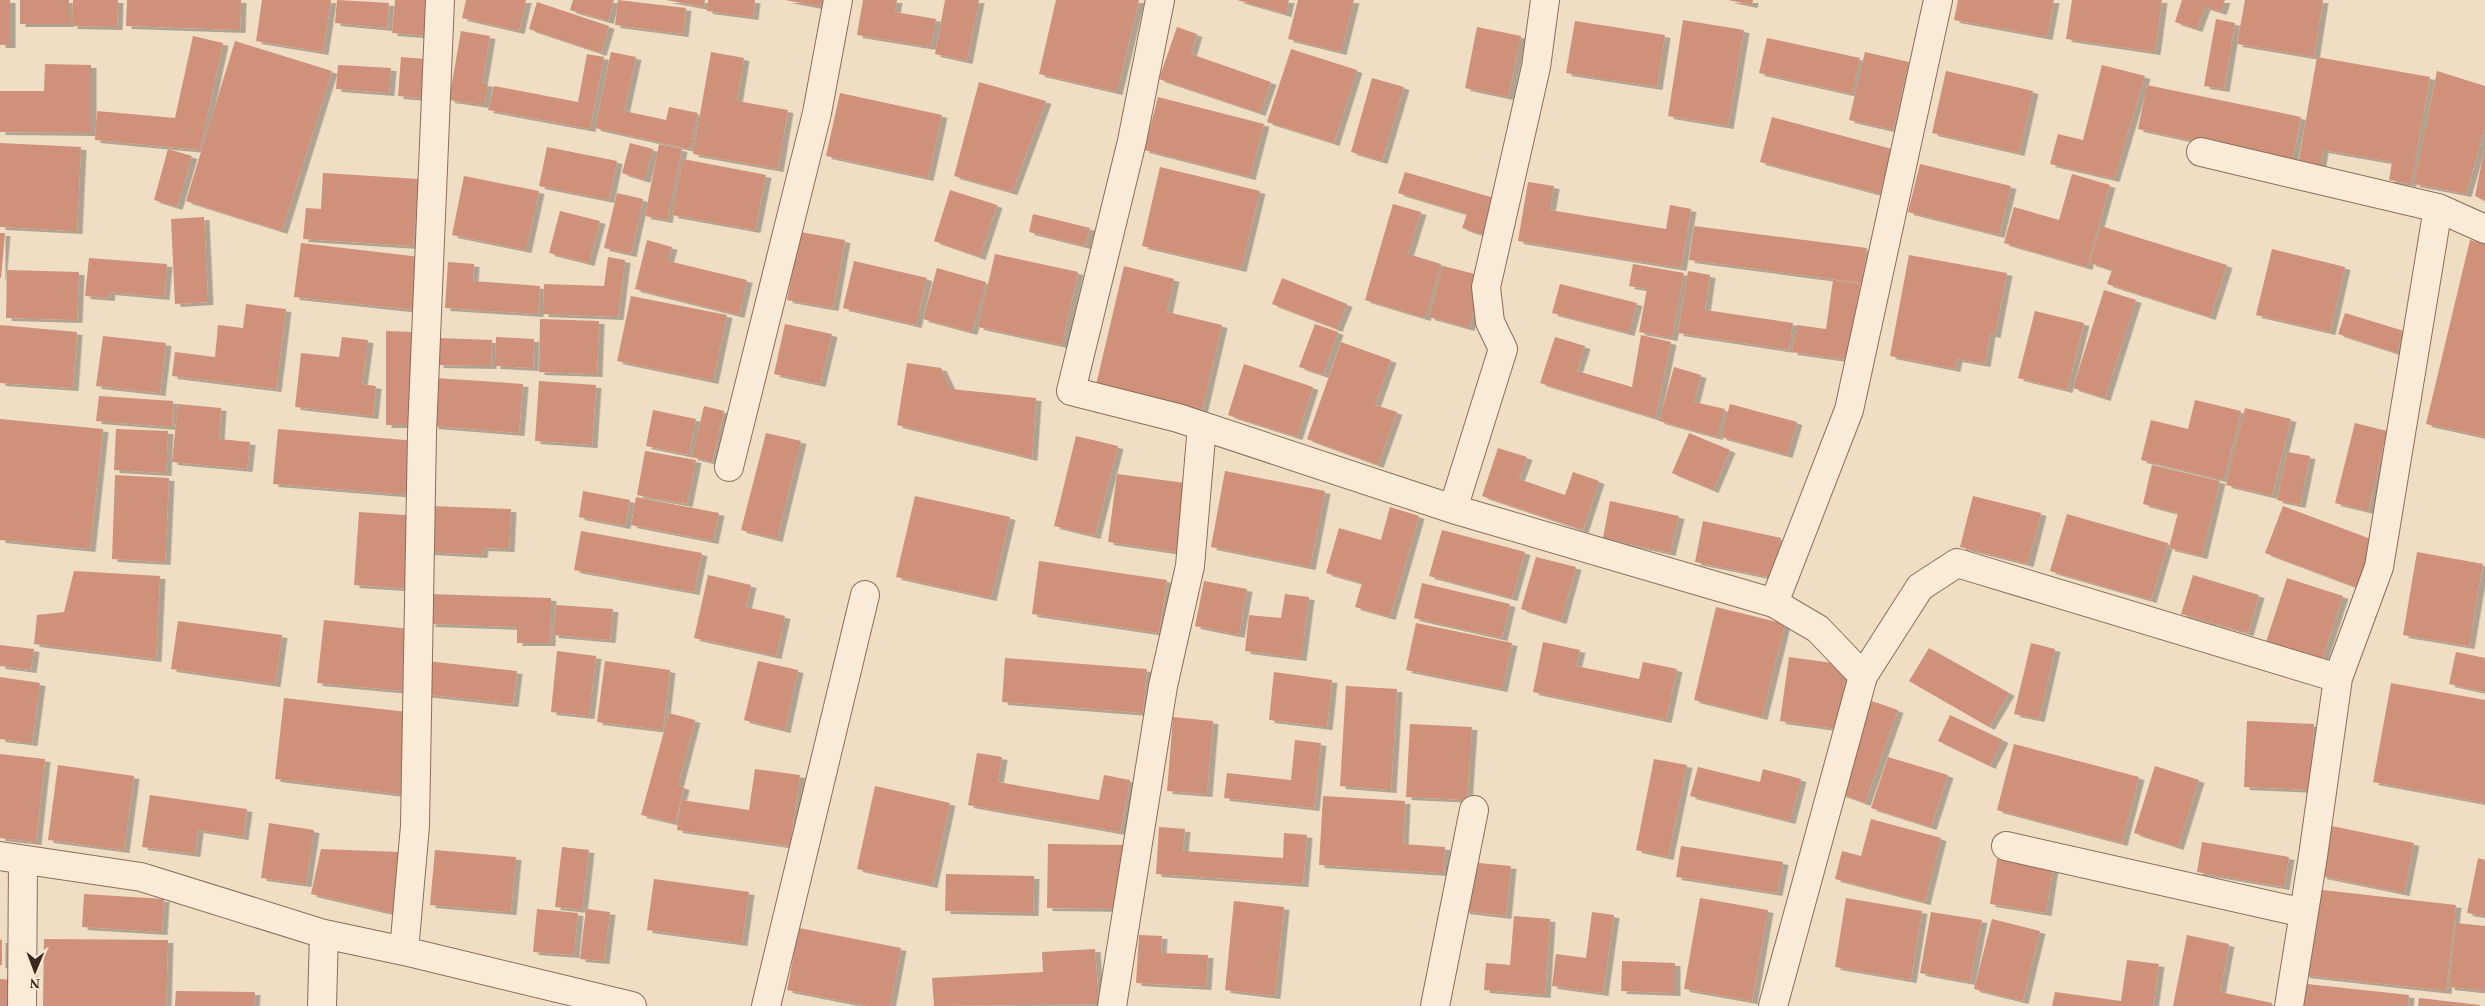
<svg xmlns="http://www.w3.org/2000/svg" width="2485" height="1006" font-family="'Times New Roman',serif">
  <defs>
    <filter id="shadow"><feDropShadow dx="5.5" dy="3" stdDeviation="0" flood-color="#0004"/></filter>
  </defs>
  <rect width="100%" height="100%" fill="#efddc4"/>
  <path fill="#cf9179" filter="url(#shadow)" d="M0,0H10V45H0Z
    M20,0H69V24H20Z
    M73,0H118L117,27L72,26Z
    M127,0H241L240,30L126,26Z
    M262,0H331L323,52L256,41Z
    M337,0L389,3L387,28L335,23Z
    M395,0H434L432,36L392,33Z
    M466,0H526L519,31L462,18Z
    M573,0H614L608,21L570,10Z
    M618,0L686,8L683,34L615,25Z
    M666,0H705L704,7Z
    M708,0H755L753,17L707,11Z
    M785,0H835L833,9Z
    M863,0H897L895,12L936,19L931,47L857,35Z
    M945,0H979L967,61L935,54Z
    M1056,0H1139L1117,92L1039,74Z
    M1237,0H1289L1286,14Z
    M1298,0H1354L1341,52L1288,39Z
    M1728,0H1753L1752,5Z
    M1958,0H2054L2047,37L1954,20Z
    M2072,0H2162L2155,52L2066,39Z
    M2182,0H2225L2221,12L2205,7L2197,29L2175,22Z
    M2245,0H2323L2314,57L2237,44Z
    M537,2L609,26L601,53L529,29Z
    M2216,19L2235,23L2224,89L2204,86Z
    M1683,20L1744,30L1728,126L1668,116Z
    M1575,21L1665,35L1657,87L1566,73Z
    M1177,27L1197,34L1191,54L1271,82L1260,113L1159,79Z
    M1477,27L1521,36L1508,97L1465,88Z
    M461,31L490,36L482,83L488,84L484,105L449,100Z
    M193,36L223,43L200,150L95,140L97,111L175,118Z
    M1767,38L1860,58L1852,94L1759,73Z
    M235,41L332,71L282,231L186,201Z
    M1291,49L1357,70L1334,143L1267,122Z
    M611,52L636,57L624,111L666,120L669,107L698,113L690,149L595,128Z
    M711,52L744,58L737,101L788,110L778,169L693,154Z
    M1865,52L1909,62L1893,130L1849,120Z
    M587,54L604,57L590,129L488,110L494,86L578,102Z
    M401,57L425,59L422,98L398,96Z
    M2317,57L2430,77L2411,184L2389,180L2392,162L2323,150L2320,168L2298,165Z
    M45,64L91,65V133L0,132V91H44Z
    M338,65L391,68L389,93L336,89Z
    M2102,65L2145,76L2114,179L2050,164L2058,134L2083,140Z
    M1946,71L2033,91L2019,153L1932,133Z
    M2437,71L2485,86V129L2466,194L2414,184Z
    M1372,78L1404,87L1382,161L1351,152Z
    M979,82L1046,101L1012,192L954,176Z
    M2147,85L2301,117L2292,162L2138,129Z
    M840,93L942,115L928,178L826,156Z
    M1158,97L1264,124L1250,177L1144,150Z
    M1772,117L1892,149L1880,194L1760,162Z
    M0,143L81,147L77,231L0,227Z
    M630,143L653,149L645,180L622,173Z
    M659,144L682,149L667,220L645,216Z
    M547,147L617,161L609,200L539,186Z
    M168,149L192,156L177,207L154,200Z
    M2484,151H2485V201L2475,196Z
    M683,159L766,175L755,230L672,215Z
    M1920,164L2011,186L1999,235L1908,212Z
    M1160,167L1260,191L1241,269L1142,246Z
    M1405,172L1494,198L1483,235L1462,228L1467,214L1398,193Z
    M323,173L419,179L413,246L303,239L306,208L321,209Z
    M2072,174L2110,185L2087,267L2004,243L2014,207L2059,220Z
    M464,176L539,191L526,250L452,235Z
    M1528,182L1554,186L1550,210L1666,229L1670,205L1691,209L1681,268L1518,241Z
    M950,190L997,205L980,257L934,241Z
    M617,193L643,199L631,254L604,248Z
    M1393,204L1421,212L1408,254L1441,264L1425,318L1365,300Z
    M560,211L600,221L589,263L549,253Z
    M1033,214L1090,228L1085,246L1029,232Z
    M204,217L208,302L175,304L171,219Z
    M1694,226L1867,248L1862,283L1689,260Z
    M2101,226L2227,265L2210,317L2107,284L2112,270L2090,263Z
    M800,232L845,240L833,308L787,300Z
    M0,233H5L1,278H0Z
    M647,240L672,247L668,261L747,280L739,315L635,289Z
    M2470,240L2485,244V437L2426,424Z
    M301,243L420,257L414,310L294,297Z
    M2272,249L2345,267L2330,332L2256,315Z
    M995,254L1078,272L1062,345L978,327Z
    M1909,255L2007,273L1995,335L1990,334L1985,364L1957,359L1955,369L1890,356Z
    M608,257L625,260L618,317L543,314L544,284L604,286Z
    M89,258L167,264L164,297L110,292L109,298L85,296Z
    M854,261L927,278L916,325L843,308Z
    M448,262L474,264L473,281L540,286L538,314L445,308Z
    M1633,264L1684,273L1672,338L1639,332L1647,289L1629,286Z
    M1124,266L1174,279L1167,312L1222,325L1202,411L1096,385Z
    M1443,266L1483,276L1469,328L1429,317Z
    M937,268L986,282L972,332L923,319Z
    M7,270L79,272L77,320L6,318Z
    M1688,271L1710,275L1705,310L1793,323L1789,350L1678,333Z
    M1282,278L1347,304L1337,329L1272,304Z
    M1833,280L1860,284L1849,360L1792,352L1797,325L1826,329Z
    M1560,284L1637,303L1629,333L1552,313Z
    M2104,290L2136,300L2105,398L2073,388Z
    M631,296L727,315L713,381L617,361Z
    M246,304L286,309L276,389L172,376L175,352L215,357L218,325L243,328Z
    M2035,311L2084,323L2067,390L2018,378Z
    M2345,313L2404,331L2397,353L2338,334Z
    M540,319L599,321L597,374L539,372Z
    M785,324L832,334L820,384L774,374Z
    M1315,324L1338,332L1323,375L1299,367Z
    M0,325L77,332L73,388L0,383Z
    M386,331L414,332V425H386Z
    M1641,335L1671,342L1655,418L1540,383L1555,337L1585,346L1577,371L1632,387Z
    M103,336L166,343L160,393L96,386Z
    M342,337L368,340L362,384L376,386L373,416L295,407L301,353L339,357Z
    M496,337L534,339L533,368L495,366Z
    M439,338L492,340L491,366L438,365Z
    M1341,342L1391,360L1375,405L1397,412L1378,465L1307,439Z
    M907,363L941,368L951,389L1036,398L1032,458L897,425Z
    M1244,364L1313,387L1297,437L1228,415Z
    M1674,367L1701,375L1694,402L1725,409L1717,437L1659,421Z
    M436,378L523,384L519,433L433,426Z
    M539,381L596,385L592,445L535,441Z
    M99,396L173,401L172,427L96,421Z
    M2195,400L2241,411L2224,480L2141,460L2151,420L2188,429Z
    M178,404L221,408L219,439L250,442L247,469L172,462Z
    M1730,404L1797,422L1787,455L1721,437Z
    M704,406L724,411L712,462L692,457Z
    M2245,408L2291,419L2272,496L2226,485Z
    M653,410L696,419L689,455L646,446Z
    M0,419L103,429L90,549L0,540Z
    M2355,423L2387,431L2368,511L2335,503Z
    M116,429L168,431L166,473L114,470Z
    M278,429L416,441L411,495L273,484Z
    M766,433L801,441L777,539L741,530Z
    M1689,433L1730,450L1713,490L1672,473Z
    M1076,436L1118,446L1095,536L1054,526Z
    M1498,448L1527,457L1519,479L1565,495L1573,472L1599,481L1583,530L1482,496Z
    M645,451L696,460L687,504L637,495Z
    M2287,452L2310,456L2300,505L2277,500Z
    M2152,465L2220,481L2202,556L2169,548L2178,513L2143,504Z
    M1225,471L1325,491L1310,567L1211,547Z
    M1117,474L1193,484L1183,553L1108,542Z
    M115,475L169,478L165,562L112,559Z
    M583,491L630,500L625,526L579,517Z
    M915,496L1010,517L991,598L896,577Z
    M1973,496L2041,513L2028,564L1960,547Z
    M636,497L719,513L713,541L631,525Z
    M1610,501L1679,516L1670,553L1603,538Z
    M430,506L511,509L509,549L483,548L482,555L428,552Z
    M2283,506L2376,541L2358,588L2265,553Z
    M1390,507L1419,516L1390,617L1355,607L1362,583L1326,573L1339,528L1381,540Z
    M359,512L419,516L414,589L354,585Z
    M2067,514L2168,543L2151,600L2050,571Z
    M1703,521L1781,538L1773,578L1695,562Z
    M1442,530L1525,552L1512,598L1429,576Z
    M581,531L702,553L694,592L574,570Z
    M2417,552L2483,564L2469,646L2403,635Z
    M1536,557L1576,567L1561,621L1521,609Z
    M1039,561L1167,580L1159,633L1032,614Z
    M74,571L160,576L156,659L34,644L37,615L64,612Z
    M708,575L751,585L746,607L785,616L776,656L694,638Z
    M2193,575L2259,595L2248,633L2181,614Z
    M2287,578L2343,596L2322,660L2266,642Z
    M1204,581L1247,589L1239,635L1195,626Z
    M1422,583L1510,604L1502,638L1414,618Z
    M431,594L551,598L550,643H517V627L430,624Z
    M1285,594L1309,597L1301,658L1245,651L1249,615L1281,618Z
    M556,605L613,609L610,640L553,635Z
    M1716,607L1785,624L1762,717L1694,700Z
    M324,620L410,629L404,691L317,683Z
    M178,621L282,635L275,684L171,669Z
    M1416,623L1512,643L1502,689L1406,670Z
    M1543,642L1580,650L1576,666L1639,679L1643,662L1677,669L1666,720L1533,692Z
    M2031,643L2055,649L2039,719L2014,714Z
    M0,645L34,649L31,670L0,666Z
    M1929,648L2009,693L1989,727L1909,681Z
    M557,651L596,656L589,716L551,712Z
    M2456,652L2485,658V692L2449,684Z
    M1789,657L1847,665L1838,729L1780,721Z
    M1005,658L1147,669L1143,713L1002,702Z
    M426,661L517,671L513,704L422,694Z
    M605,661L670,670L663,730L597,722Z
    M758,661L798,670L785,730L744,720Z
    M1274,672L1332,680L1327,727L1269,720Z
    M0,677L40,683L32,743L0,739Z
    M2391,683L2485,700V803L2373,782Z
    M1346,686L1397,689L1391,790L1340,786Z
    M284,698L416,713L407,795L275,779Z
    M1869,700L1898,710L1865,803L1835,792Z
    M669,713L695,720L678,785L684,787L675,823L641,815Z
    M1950,715L2003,740L1990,766L1938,741Z
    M1173,717L1213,721L1207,794L1167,791Z
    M2247,721L2314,724L2310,790L2244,787Z
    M1410,724L1472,727L1467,800L1406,797Z
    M1295,740L1321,743L1314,808L1224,798L1227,773L1291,780Z
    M2014,744L2139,777L2122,843L1997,810Z
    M977,753L1002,757L998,782L1099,800L1104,775L1130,780L1120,832L968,805Z
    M0,754L45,759L36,842L0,838Z
    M1888,757L1948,775L1931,827L1871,808Z
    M1654,759L1687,765L1668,857L1636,850Z
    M58,765L134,776L124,850L48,840Z
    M2155,766L2199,780L2178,847L2134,833Z
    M1698,767L1760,782L1763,769L1801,779L1790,821L1690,796Z
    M755,769L800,775L790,846L677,830L681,800L749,810Z
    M875,786L950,803L932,885L857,869Z
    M150,795L247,809L243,837L198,830L195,854L142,847Z
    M1323,796L1405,801L1403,844L1445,847L1443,873L1319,865Z
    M1871,819L1941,838L1925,902L1835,879L1842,851L1861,856Z
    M269,823L314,830L306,884L261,878Z
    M2332,826L2414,843L2404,893L2321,876Z
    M1159,827L1185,829L1183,851L1283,858L1284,833L1307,835L1303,884L1156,874Z
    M2202,842L2289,857L2284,887L2197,872Z
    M1048,844L1125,845L1123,909L1047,908Z
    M1681,846L1783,862L1777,893L1676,877Z
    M562,847L589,850L582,910L555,907Z
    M321,849L399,852L396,914L311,894Z
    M435,850L516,857L511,912L430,905Z
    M2478,858L2485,860V916L2467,913Z
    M1997,859L2053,868L2046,913L1990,904Z
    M1469,862L1511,866L1506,916L1464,911Z
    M946,874L1034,876L1033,913L945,911Z
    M654,879L749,892L742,943L647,930Z
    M2314,889L2456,905L2446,991L2304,975Z
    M84,894L164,899L162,932L82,927Z
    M1700,898L1768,910L1752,1001L1684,989Z
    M1846,898L1922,911L1911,980L1835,967Z
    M1234,901L1284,907L1275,996L1225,990Z
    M537,909L578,913L574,955L533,952Z
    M586,909L610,912L604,961L580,959Z
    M1592,912L1614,915L1603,993L1552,986L1556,954L1586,958Z
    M1931,912L1982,920L1970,982L1920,973Z
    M1514,916L1550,919L1545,995L1484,990L1486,963L1510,965Z
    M1992,919L2040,931L2023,1001L1974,989Z
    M2456,923L2485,926V991L2449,987Z
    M799,928L901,948L890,1006H868L787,990Z
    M1139,935L1162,936L1161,953L1208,955L1206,987L1136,983Z
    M2187,935L2229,944L2220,992L2272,1003V1006H2173Z
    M44,939L168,940L166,1006H43Z
    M0,940H2V965H0Z
    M1095,949L1099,1004L934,1006L932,978L1043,972L1042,952Z
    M2127,960L2159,964L2153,1006H2052L2055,992L2121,1001Z
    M1622,961L1675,963V993L1621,991Z
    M0,979L15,980L14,1006H0Z
    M2307,984L2409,995L2408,1006H2304Z
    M176,991L255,992L254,1006H175Z
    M2419,998L2480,1005V1006H2418Z"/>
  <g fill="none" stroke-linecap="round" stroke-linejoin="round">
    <g stroke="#8b6d5a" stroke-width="30">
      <path id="minor" d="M1160,0L1132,141L1071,391L1178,418L1453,509L1774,603L1818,629L1863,676
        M2201,152L2438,208L2485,229
        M729,467L817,113L838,0
        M1453,509L1503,349L1490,322L1486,287L1536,67L1545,0
        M1774,603L1849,410L1938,0
        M2006,846L2304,913
        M0,856L141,877L324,934L404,951L632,1006
        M404,951L415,826L422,433L440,0
        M22,1006L23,860
        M322,1006L324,934
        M766,1006L865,595
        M1112,1006L1163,686L1190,566L1202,426
        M1435,1006L1474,810
        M1773,1006L1863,676L1920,587L1957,563L2338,678
        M2289,1006L2313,856L2338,678L2379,567L2438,208"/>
    </g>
    <use href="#minor" stroke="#faebd8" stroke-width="28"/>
  </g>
  <g transform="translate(35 971) rotate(181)" stroke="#f7e8d4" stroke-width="4" paint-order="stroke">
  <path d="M0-4L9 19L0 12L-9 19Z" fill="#3a281e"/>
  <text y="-8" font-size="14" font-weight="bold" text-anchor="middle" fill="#3a281e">N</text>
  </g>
</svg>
